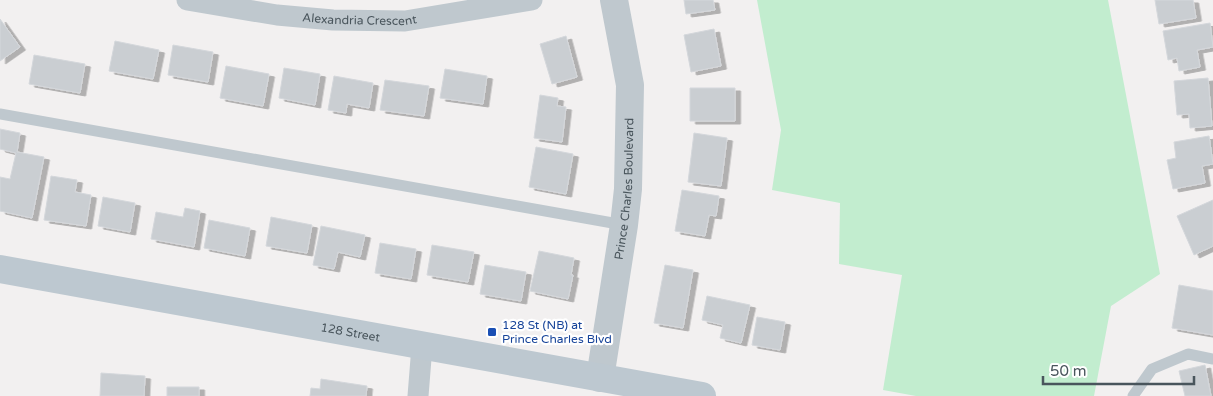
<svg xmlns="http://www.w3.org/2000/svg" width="1213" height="396" font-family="'Varela Round',sans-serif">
  <defs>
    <filter id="shadow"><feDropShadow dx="5.5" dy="3" stdDeviation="0" flood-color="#0004"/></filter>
  </defs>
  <rect width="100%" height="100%" fill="#f2f0f0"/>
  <path fill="#c2edcf" d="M757,0H1108L1160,274L1111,306L1094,396H916L883,390L902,275L839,264L840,203L772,190L781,130Z"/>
  <path fill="#caced2" stroke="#d4d7db" filter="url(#shadow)" d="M684,0H713L715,10L686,14Z
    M1155,0H1193L1196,18L1159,24Z
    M0,19L20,47L0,61Z
    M1210,23L1213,47L1197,50L1200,67L1179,71L1177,58L1168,60L1163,31Z
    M714,29L721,66L691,72L684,35Z
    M566,36L577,77L552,84L540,44Z
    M115,41L159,50L153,79L109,71Z
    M173,45L213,52L208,82L168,75Z
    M34,55L85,64L80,93L29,84Z
    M226,66L269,74L263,106L220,98Z
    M284,68L320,74L315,105L279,98Z
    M445,69L487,76L483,104L440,98Z
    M334,76L373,83L369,108L347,104L346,113L328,110Z
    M1208,78L1212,126L1190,128L1189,114L1177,115L1174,81Z
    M385,80L429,86L424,116L380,110Z
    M690,88H735V121H690Z
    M540,95L558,98L557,106L566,107L562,142L534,138Z
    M0,129L20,133L17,152L44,157L32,218L0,211V177L10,179L16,153L0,149Z
    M694,133L727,138L721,186L688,182Z
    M1209,136L1213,164L1202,166L1205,183L1173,189L1167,160L1176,158L1174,142Z
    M536,147L573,154L566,194L529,187Z
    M51,176L77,180L75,192L91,195L86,226L44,220Z
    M682,190L719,196L716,216L709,215L705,236L675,231Z
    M103,197L135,203L130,232L98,226Z
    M1213,200V246L1194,255L1177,216Z
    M185,208L200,211L194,247L151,239L156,212L183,217Z
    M271,217L312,225L307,253L266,246Z
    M209,220L250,228L245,256L204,248Z
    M321,226L365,235L360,257L338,252L334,269L313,265Z
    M380,243L416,249L411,279L375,273Z
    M432,245L474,252L468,282L427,275Z
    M539,251L574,258L571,275H573L568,299L530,291Z
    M485,265L526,272L521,301L480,294Z
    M665,265L693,270L683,328L654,323Z
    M1179,285L1213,291V335L1172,328Z
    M707,296L750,305L741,343L720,338L723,325L702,320Z
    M757,317L785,322L780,350L752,345Z
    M1205,365L1211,396H1185L1179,371Z
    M101,373L145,376L144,396H100Z
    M321,379L367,386L366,396H310L311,388L320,389Z
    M167,387H199V396H167Z"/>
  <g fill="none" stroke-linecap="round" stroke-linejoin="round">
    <path stroke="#bfc8ce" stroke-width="11" d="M0,114L624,225
      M1133,396L1152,369L1188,354L1213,359"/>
    <g stroke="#bfc8ce" stroke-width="21">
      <path id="s1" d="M187,0L277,15L333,20L405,21L532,0"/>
      <path d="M418,396L422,346"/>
    </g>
    <path stroke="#bfc8ce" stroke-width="28" id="s2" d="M600,378L624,225L628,189L630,85L614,0"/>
    <path stroke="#bdc8d0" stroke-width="28" id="s3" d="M0,269L702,396"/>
  </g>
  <rect fill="#1a4fb4" stroke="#fff" stroke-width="2" x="487" y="327" width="10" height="10" rx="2.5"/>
  <g text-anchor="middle" stroke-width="4.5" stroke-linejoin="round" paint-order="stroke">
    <g font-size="12" fill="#49555c" stroke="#fff">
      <text dy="4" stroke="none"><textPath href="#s1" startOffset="174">Alexandria Crescent</textPath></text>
      <text dy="4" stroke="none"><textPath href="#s2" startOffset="191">Prince Charles Boulevard</textPath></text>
      <text dy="4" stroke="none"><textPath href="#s3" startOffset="356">128 Street</textPath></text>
    </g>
    <g font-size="12" fill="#164399" stroke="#fff" text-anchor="start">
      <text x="502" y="329">128 St (NB) at<tspan x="502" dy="14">Prince Charles Blvd</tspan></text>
    </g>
  </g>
  <path d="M1043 376v8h151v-8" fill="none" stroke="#49555c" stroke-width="2.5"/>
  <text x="1050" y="376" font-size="15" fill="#49555c" stroke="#ffffff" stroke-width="4" paint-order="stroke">50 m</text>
</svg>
